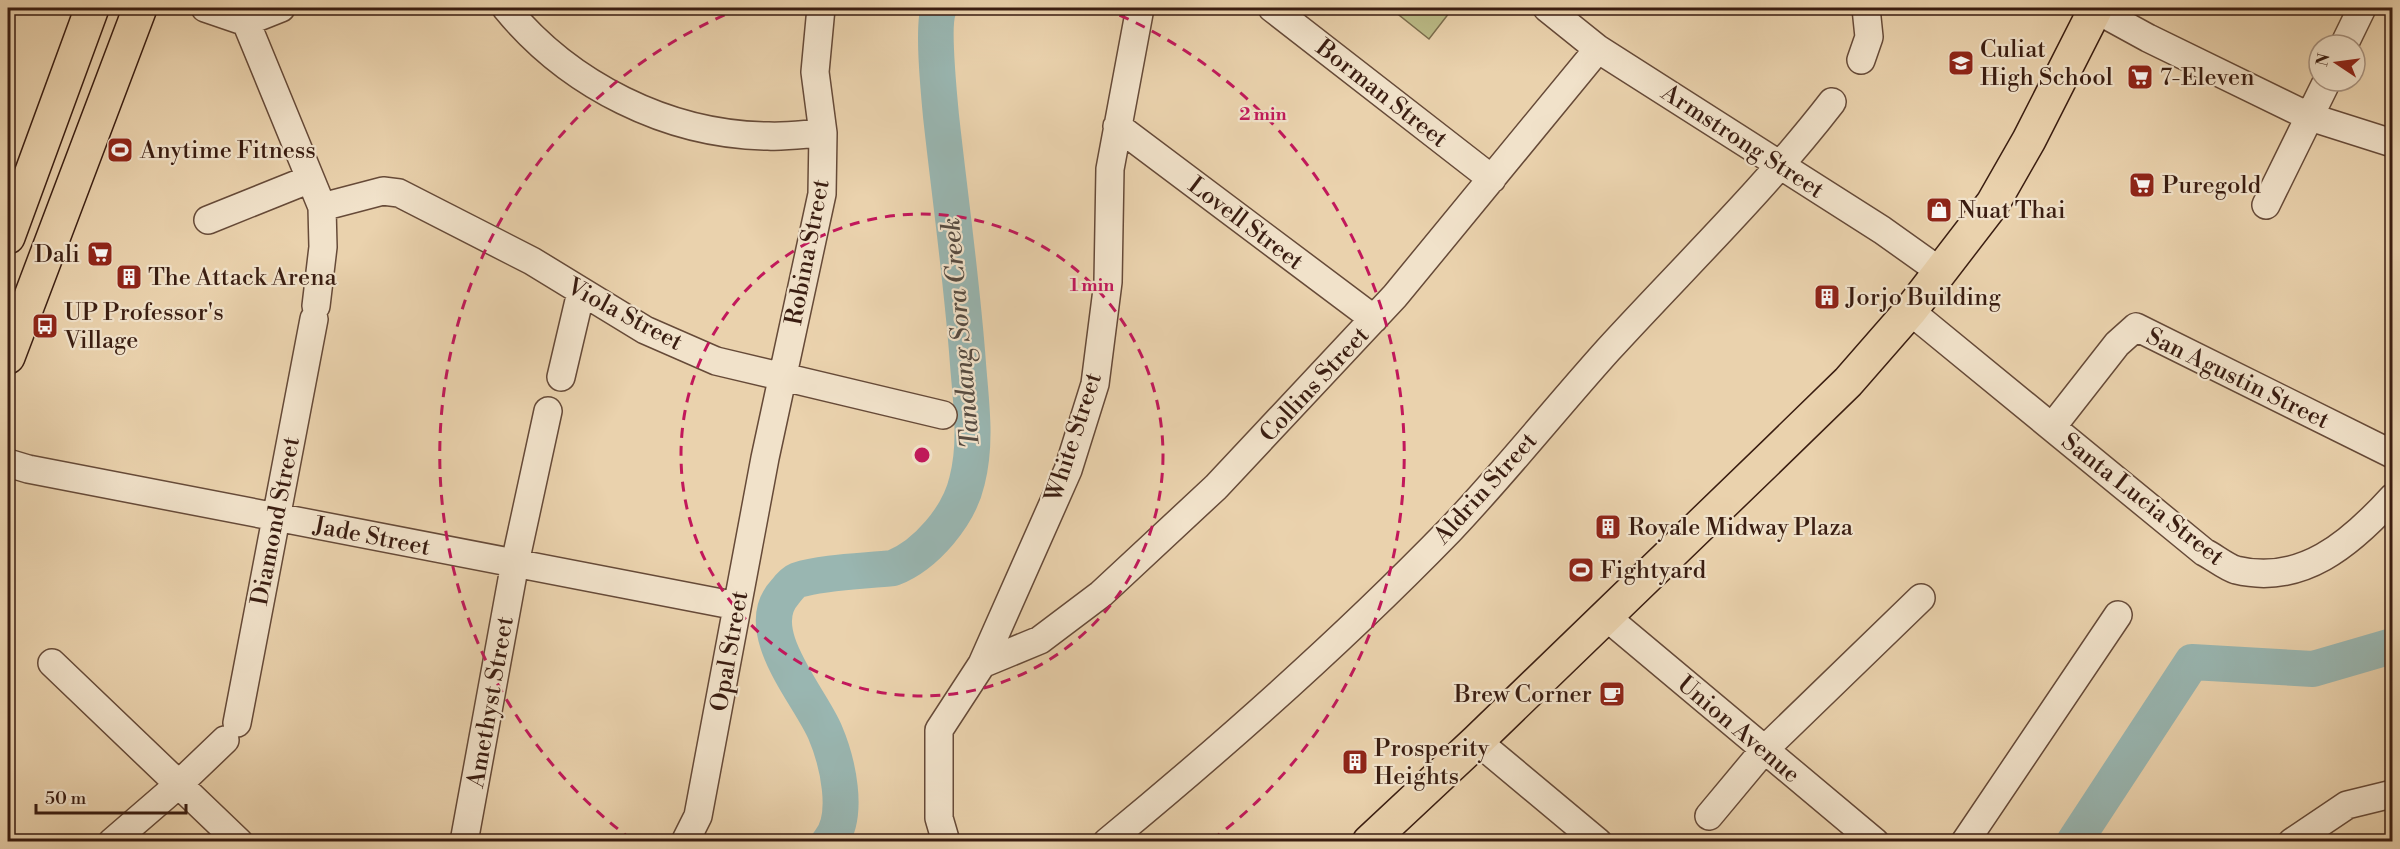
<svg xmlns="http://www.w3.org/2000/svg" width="2400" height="849" font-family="'Libre Bodoni',serif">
  <rect width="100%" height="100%" fill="#ead2ad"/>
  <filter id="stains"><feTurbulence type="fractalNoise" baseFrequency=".00333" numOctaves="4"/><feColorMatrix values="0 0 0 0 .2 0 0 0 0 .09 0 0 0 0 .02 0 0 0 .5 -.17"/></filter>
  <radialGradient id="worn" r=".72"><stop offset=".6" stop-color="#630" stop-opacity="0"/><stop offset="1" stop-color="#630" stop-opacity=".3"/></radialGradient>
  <path fill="#bbbb87" stroke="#7a6c4c" stroke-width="1.5" d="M1396,8H1453L1429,39L1394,11Z"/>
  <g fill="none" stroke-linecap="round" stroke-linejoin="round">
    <path stroke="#99b6b1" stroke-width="36" d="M829,842C851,816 837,760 825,732C810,696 749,630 785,592C788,588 793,582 798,580C822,572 866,571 893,568C926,555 959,516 967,481C977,442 971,403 968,364C962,281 950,198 941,116C939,95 932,24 939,8
      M2074,842L2192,662L2313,669L2392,646"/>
    <g stroke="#664a38" stroke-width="30">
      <path id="minor" d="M205,8L246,22L281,8
        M506,8C569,85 668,135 768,136C787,137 805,134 823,133
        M1272,8L1492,179
        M1547,8L1598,49L1882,230L1941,272
        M2095,9L2148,38L2310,117L2392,143
        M246,22L322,207L323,247L316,306
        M2344,45L2362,8
        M1861,60L1869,37L1866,8
        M1117,126L1374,319
        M2266,205L2327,81
        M322,207L383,191L399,193L532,261L645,330L716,361L943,415
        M208,220L310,179
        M1910,311L2204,552C2214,557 2226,567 2236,570C2302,586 2351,543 2392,498
        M561,377L581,292
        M2052,427L2117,344L2136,327L2392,454
        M8,463L28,469L737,606
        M1604,615L1875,842
        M52,663L239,842
        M982,664L1040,640L1101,594L1216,487L1395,296L1598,49
        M237,723L314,319
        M1477,741L1598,842
        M1709,816L1764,750L1921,598
        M112,842L178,785L225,740
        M464,842L515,563L548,411
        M685,842L698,816L765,458L822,194L823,133L815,72L821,8
        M946,842L939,818V730L982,664L1068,470L1095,384L1108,282L1110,169L1140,8
        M1107,842C1226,744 1342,641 1450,530C1505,472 1555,409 1608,350C1683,268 1764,190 1832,102
        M1965,842L2118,615
        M2292,842L2347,805L2392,794"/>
    </g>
    <g stroke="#3a1d11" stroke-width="36">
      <path id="major" d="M8,237L92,8
        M8,357L140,8
        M1369,842L1477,741L1774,454L1848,382L1910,311L1993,203L2029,140L2096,8"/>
    </g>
    <use href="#minor" stroke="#f1e2ca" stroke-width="27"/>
    <use href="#major" stroke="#ead2ad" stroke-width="33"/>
  </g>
  <g fill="none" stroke="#c2185b" stroke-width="3" stroke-dasharray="10 8">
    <circle cx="922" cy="455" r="241"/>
    <path d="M632 840A482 482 0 0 1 741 8M1103 8A482 482 0 0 1 1212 840"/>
  </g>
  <defs>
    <g id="school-square" transform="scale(1.35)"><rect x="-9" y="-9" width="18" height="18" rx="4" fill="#8f2418" stroke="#f1e2ca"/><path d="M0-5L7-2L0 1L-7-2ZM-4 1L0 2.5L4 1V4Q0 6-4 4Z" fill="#fff"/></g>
    <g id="supermarket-square" transform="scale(1.35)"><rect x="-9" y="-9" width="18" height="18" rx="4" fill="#8f2418" stroke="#f1e2ca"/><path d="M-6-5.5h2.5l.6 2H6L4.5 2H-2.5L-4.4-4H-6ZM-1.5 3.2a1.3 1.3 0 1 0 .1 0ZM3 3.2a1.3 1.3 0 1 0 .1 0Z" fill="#fff"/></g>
    <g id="stadium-square" transform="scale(1.35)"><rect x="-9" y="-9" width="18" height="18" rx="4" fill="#8f2418" stroke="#f1e2ca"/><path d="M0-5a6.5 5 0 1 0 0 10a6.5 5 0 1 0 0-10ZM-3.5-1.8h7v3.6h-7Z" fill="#fff"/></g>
    <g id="shop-square" transform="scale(1.35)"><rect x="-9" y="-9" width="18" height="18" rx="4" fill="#8f2418" stroke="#f1e2ca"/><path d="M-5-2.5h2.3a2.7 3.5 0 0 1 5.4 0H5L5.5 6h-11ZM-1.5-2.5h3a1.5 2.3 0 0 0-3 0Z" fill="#fff"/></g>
    <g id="building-square" transform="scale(1.35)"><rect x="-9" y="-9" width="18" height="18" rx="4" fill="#8f2418" stroke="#f1e2ca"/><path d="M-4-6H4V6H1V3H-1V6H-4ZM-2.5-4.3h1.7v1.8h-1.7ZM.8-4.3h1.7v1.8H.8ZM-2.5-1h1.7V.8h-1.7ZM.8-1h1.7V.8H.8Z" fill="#fff"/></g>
    <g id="bus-square" transform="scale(1.35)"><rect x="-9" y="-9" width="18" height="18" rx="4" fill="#8f2418" stroke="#f1e2ca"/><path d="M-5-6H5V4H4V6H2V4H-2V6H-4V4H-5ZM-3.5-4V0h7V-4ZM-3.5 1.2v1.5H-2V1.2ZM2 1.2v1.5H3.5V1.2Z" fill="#fff"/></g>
    <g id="cafe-square" transform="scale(1.35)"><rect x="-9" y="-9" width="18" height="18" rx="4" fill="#8f2418" stroke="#f1e2ca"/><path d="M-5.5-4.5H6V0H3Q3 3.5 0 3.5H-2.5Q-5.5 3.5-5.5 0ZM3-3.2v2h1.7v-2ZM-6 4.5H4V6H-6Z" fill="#fff"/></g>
  </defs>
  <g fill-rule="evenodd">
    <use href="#school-square" x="1961" y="63"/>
    <use href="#supermarket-square" x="2140" y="77"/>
    <use href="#stadium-square" x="120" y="150"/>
    <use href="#supermarket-square" x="2142" y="185"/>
    <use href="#shop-square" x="1939" y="210"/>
    <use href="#supermarket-square" x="100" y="254"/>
    <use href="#building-square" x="129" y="277"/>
    <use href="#building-square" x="1827" y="297"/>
    <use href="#bus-square" x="45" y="326"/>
    <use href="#building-square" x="1608" y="527"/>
    <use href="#stadium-square" x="1581" y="570"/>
    <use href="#cafe-square" x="1612" y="694"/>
    <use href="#building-square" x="1355" y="762"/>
  </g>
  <g text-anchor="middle" stroke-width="4.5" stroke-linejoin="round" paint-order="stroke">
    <g font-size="24" fill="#3a1d11" stroke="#f1e2ca" text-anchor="start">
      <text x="1980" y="57">Culiat<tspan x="1980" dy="28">High School</tspan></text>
      <text x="2160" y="85">7-Eleven</text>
      <text x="140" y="158">Anytime Fitness</text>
      <text x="2162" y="193">Puregold</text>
      <text x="1958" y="218">Nuat Thai</text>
      <text x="80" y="262" text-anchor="end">Dali</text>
      <text x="148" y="285">The Attack Arena</text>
      <text x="1846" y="305">Jorjo Building</text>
      <text x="64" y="320">UP Professor's<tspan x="64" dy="28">Village</tspan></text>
      <text x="1628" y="535">Royale Midway Plaza</text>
      <text x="1600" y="578">Fightyard</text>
      <text x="1592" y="702" text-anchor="end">Brew Corner</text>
      <text x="1374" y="756">Prosperity<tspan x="1374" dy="28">Heights</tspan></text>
    </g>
    <g font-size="24" fill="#3a1d11" stroke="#f1e2ca">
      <text transform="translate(1382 93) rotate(38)" y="8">Borman Street</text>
      <text transform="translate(1743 141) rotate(33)" y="8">Armstrong Street</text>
      <text transform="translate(1246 223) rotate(37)" y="8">Lovell Street</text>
      <text transform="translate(807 252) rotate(-79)" y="8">Robina Street</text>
      <text transform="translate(625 314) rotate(28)" y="8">Viola Street</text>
      <text transform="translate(2238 378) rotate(26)" y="8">San Agustin Street</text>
      <text transform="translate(1314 384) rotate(-47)" y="8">Collins Street</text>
      <text transform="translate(1073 437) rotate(-72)" y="8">White Street</text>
      <text transform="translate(1485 488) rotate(-48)" y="8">Aldrin Street</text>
      <text transform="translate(2143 499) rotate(38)" y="8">Santa Lucia Street</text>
      <text transform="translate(275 521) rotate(-79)" y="8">Diamond Street</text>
      <text transform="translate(372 536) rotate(11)" y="8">Jade Street</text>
      <text transform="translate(729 651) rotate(-80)" y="8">Opal Street</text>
      <text transform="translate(490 702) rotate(-80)" y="8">Amethyst Street</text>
      <text transform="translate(1739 729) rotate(40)" y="8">Union Avenue</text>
    </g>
    <g font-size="26" font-style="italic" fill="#564b41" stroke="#f1e2ca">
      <text transform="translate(960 333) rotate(-95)" y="9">Tandang Sora Creek</text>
    </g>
  </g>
  <circle cx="922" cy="455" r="9" fill="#c2185b" stroke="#f1e2ca" stroke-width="3"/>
  <g font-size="18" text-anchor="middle" font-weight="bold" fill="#c2185b" stroke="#f1e2ca" stroke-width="4.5" stroke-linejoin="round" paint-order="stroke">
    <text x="1263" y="120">2 min</text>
    <text x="1092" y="291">1 min</text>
  </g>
  <rect width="2400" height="849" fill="none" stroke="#ead2ad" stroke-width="30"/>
  <rect x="9" y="9" width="2382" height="831" fill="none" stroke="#3a1d11" stroke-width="3"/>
  <rect x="15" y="15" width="2370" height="819" fill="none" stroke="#3a1d11" stroke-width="1.5"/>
  <g transform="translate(2337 63) rotate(283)"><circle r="28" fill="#f1e2ca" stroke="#a89380" stroke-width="1.5"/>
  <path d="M0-4.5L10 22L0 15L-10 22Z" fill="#8f2418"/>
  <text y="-9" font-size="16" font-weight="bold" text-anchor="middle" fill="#3a1d11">N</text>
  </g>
  <path d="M36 804v9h150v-9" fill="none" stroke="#3a1d11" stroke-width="3"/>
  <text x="45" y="804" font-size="18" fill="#3a1d11" stroke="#f1e2ca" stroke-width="4.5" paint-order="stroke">50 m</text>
  <rect width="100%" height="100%" filter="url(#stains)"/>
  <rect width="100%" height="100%" fill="url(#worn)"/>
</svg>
